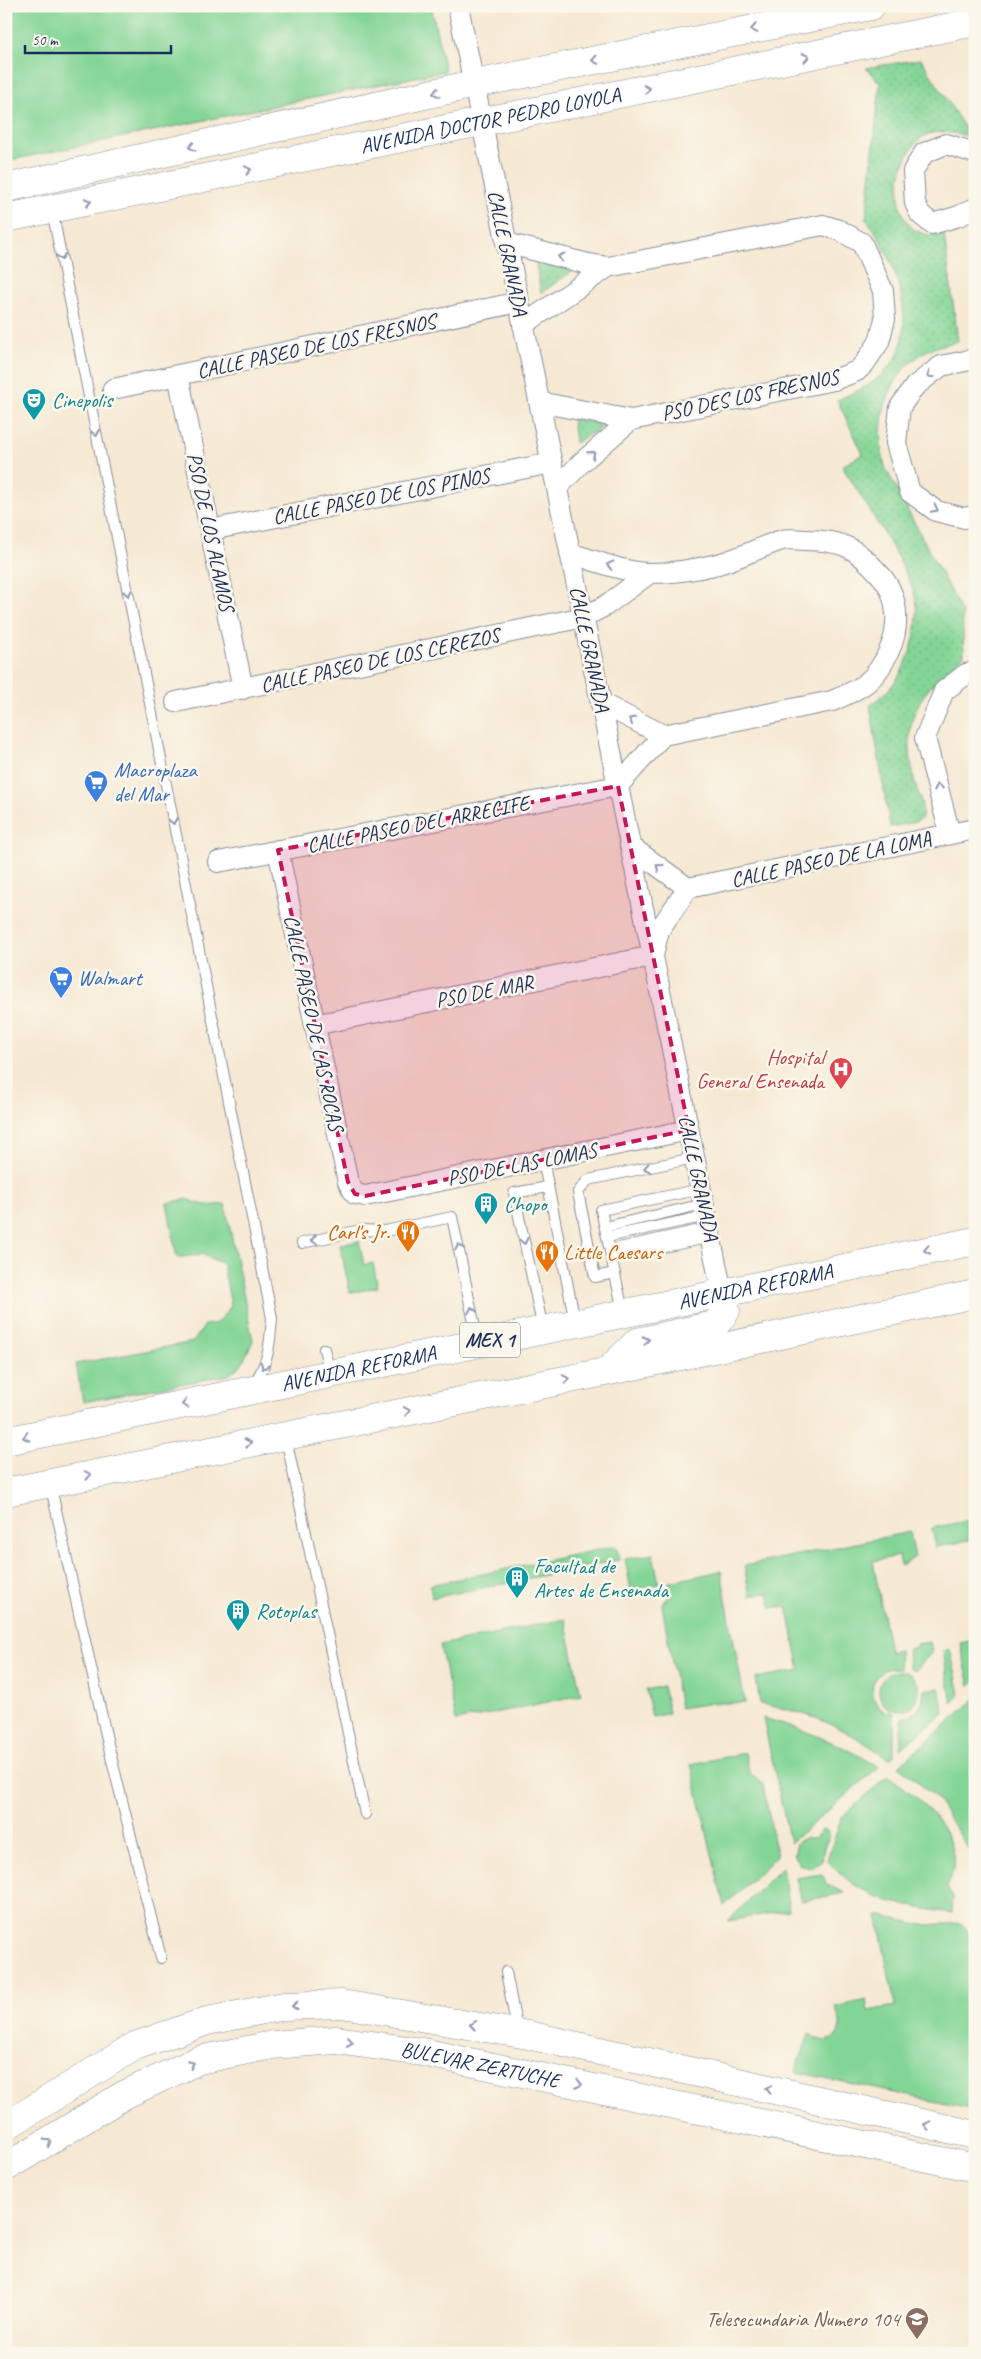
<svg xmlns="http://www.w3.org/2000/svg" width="981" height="2359" font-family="Caveat,sans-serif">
  <defs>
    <pattern id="park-dots" width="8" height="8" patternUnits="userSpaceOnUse" patternTransform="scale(1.25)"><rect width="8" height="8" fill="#83d595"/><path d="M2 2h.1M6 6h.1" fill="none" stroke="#71b783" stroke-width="1.8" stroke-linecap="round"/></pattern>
  </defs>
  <rect width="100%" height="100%" fill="#fbf7ec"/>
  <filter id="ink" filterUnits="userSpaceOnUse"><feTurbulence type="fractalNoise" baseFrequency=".02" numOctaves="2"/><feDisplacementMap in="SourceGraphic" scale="10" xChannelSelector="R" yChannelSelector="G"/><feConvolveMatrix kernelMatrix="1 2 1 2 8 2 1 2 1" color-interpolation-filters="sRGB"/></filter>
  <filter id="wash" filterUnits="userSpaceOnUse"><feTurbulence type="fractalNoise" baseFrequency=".0096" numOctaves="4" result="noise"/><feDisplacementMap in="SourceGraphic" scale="20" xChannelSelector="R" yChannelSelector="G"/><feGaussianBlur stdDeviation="1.12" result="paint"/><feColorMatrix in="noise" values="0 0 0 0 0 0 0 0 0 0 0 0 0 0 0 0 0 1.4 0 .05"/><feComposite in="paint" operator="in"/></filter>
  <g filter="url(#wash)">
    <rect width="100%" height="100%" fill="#f6e9d3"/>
    <path fill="#83d595" stroke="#4f827a" d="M6,6H431L445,71L6,161Z
      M188,1199C201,1206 211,1206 225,1204L253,1341L241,1365L229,1375L83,1402L76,1364L193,1342L205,1325L217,1323L231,1306L223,1264L201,1254L177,1258L167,1203Z
      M359,1241L364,1265L373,1263L378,1287L350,1293L340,1245Z
      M975,1519V1539L936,1547L932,1528Z
      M910,1532L915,1557L901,1566L899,1556L873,1561L890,1652L899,1650L900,1668C895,1668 889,1668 884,1670C870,1677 869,1697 880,1708C883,1711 889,1712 894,1713V1756L889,1759C843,1727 817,1714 760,1704L756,1678L800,1670L787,1606L771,1608L768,1593L750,1596L744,1566Z
      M616,1546L619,1560L432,1598L430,1585Z
      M653,1554L659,1584L631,1590L625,1559Z
      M721,1571L745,1703H712L680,1708L662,1605C669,1597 672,1592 669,1582Z
      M565,1619L581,1695L456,1721L440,1645Z
      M975,1640V1682L970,1686L960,1643Z
      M930,1642L932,1652L915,1671L909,1668L908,1649L917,1647L916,1644Z
      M950,1649L960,1694L952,1703L943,1651Z
      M879 1691a20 20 0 1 1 40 0a20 20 0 1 1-40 0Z
      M663,1686L669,1713L652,1717L646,1690Z
      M939,1688L944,1713L900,1749L902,1718C918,1714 923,1706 924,1690Z
      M975,1699V1859L936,1798L899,1766Z
      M763,1718C805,1729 842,1745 879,1767L790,1843Z
      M745,1753L749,1772L763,1785L777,1856L724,1906L691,1764Z
      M888,1776C917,1796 959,1830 953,1870C952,1876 949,1882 947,1888L953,1896L952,1913C898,1905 865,1902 827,1860L842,1817Z
      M822,1830L827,1831L830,1835L824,1847L822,1861L811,1868L799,1864L794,1856L797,1843L806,1837C814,1840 817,1836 822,1830Z
      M782,1867L789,1910L728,1921Z
      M822,1874L827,1885L845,1893L802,1901L796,1878Z
      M877,1915L923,1925L961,1923L970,1935L975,1937V1957L970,1958L975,1981V2110L796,2072L809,2033C819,2044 838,2044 840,2026C841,2020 837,2013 835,2007L866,2000L868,2011L895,2006Z"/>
    <path fill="url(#park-dots)" stroke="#4f827a" d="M921,59L970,136C959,135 943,130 932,133C897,141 883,225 925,234C931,236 938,234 944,234L958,341C948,344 937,346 928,350C886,373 874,424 885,467L962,613L964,656C919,694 902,712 913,774C915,790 925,801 922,818L916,822L890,827L870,706C876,700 884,695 890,688C908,668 918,634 917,607C916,577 859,495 842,466L863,454L837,400C858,391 876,383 891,365C921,328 893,252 866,219L880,83L866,68Z
      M535,259L574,270L541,293Z
      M572,419L609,423L575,443Z"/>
  </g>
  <g filter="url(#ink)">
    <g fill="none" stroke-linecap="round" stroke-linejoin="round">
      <g stroke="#888c98" stroke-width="12">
        <path id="lane" d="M52,210L272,1318C270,1343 269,1364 253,1384
          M543,1160L575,1322
          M605,1227L704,1204
          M607,1237L707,1216
          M302,1243L361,1230L385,1231L452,1217L478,1342
          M610,1250L709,1228
          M612,1258L711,1237
          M615,1273L595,1277L578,1192L588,1180L694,1158
          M623,1311L601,1210L701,1189
          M543,1329L514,1193L548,1187
          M324,1349L330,1374
          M286,1438L365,1814
          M50,1483L108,1744L161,1958
          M506,1972L517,2030"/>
      </g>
      <g stroke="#888c98" stroke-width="22">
        <path id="street" d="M458,6L722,1293
          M975,153L946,144L924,153L913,171L915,203L920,214L932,224L959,216L975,208
          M506,243L584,263L608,267L823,225L839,230L862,243L883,291L885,319L879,342L865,363L857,371L834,380L631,420L539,402
          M523,325L608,267
          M975,359L941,366L915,386L900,407L896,443L910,492L936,511L965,518L975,515
          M178,375L243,689
          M113,389L519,302
          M557,488L582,462L631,420
          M210,530L552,463
          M570,553C596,561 625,573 651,573C673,573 698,569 718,564C740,558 760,547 782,540C789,538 798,540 805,540C843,540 857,548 882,577C899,597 900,628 889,651C876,681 861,689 832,701L663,735
          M176,702L584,617L605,606L650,573
          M601,703L663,735
          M950,834L925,738L944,691L966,674L975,672
          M630,846L688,888L975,829
          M278,850L348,1182L355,1194L365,1196L689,1130
          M218,862L618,786L663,735
          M314,1025L653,956L659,930L688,888"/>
      </g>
      <g stroke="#888c98" stroke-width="29">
        <g id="secondary">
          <path d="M6,188L474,84L871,6"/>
          <path id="s1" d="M6,218L975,22"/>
          <path d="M6,2126L135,2046L207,2021L284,2006L342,2004L528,2035L975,2135"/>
          <path id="s2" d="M6,2167L124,2095L199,2060L272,2045L336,2040L422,2052L975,2168"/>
        </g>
      </g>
      <g stroke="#888c98" stroke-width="29">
        <g id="highway">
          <path d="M609,1370L637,1342L715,1325L726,1311L722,1293"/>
          <path id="s3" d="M6,1441L975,1241"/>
          <path d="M6,1492L600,1373L975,1294"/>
        </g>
      </g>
      <use href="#lane" stroke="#fff" stroke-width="10"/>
      <use href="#street" stroke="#fff" stroke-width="20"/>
      <use href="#secondary" stroke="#fff" stroke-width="28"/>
      <use href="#highway" stroke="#fff" stroke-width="28"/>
    </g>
    <defs><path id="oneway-chevron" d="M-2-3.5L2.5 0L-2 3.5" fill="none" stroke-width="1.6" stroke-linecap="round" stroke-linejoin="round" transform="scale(1.25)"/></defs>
    <g stroke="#8d97ae">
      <use href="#oneway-chevron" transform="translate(754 29) rotate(169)"/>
      <use href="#oneway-chevron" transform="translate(806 57) rotate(-12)"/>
      <use href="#oneway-chevron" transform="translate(595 60) rotate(169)"/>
      <use href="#oneway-chevron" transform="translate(647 89) rotate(-12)"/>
      <use href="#oneway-chevron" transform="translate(436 93) rotate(167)"/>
      <use href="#oneway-chevron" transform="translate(192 147) rotate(167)"/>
      <use href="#oneway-chevron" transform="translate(248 170) rotate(-11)"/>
      <use href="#oneway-chevron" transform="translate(88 202) rotate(-11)"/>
      <use href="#oneway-chevron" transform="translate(61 257) rotate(79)"/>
      <use href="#oneway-chevron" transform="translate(561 257) rotate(-165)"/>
      <use href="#oneway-chevron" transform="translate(930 375) rotate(144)"/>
      <use href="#oneway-chevron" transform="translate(96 433) rotate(79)"/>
      <use href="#oneway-chevron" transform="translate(592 454) rotate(-41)"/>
      <use href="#oneway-chevron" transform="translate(935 509) rotate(27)"/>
      <use href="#oneway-chevron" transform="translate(610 565) rotate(-165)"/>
      <use href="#oneway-chevron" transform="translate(128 593) rotate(79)"/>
      <use href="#oneway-chevron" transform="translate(632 720) rotate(-152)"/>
      <use href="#oneway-chevron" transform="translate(938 787) rotate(-104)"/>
      <use href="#oneway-chevron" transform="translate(173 821) rotate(79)"/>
      <use href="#oneway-chevron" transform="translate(659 867) rotate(-144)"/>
      <use href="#oneway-chevron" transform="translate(647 1168) rotate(169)"/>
      <use href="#oneway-chevron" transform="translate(314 1240) rotate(169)"/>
      <use href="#oneway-chevron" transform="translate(524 1241) rotate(78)"/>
      <use href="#oneway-chevron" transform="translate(459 1247) rotate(-102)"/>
      <use href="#oneway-chevron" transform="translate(927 1250) rotate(168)"/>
      <use href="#oneway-chevron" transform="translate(472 1310) rotate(-102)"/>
      <use href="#oneway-chevron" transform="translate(646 1340) rotate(-12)"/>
      <use href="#oneway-chevron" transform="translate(264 1366) rotate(112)"/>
      <use href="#oneway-chevron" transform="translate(566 1379) rotate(-11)"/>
      <use href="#oneway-chevron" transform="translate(185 1404) rotate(168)"/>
      <use href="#oneway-chevron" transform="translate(407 1411) rotate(-11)"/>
      <use href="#oneway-chevron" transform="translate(26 1437) rotate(168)"/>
      <use href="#oneway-chevron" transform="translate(248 1443) rotate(-11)"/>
      <use href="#oneway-chevron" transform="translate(88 1475) rotate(-11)"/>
      <use href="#oneway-chevron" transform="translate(295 2006) rotate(178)"/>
      <use href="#oneway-chevron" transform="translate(473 2025) rotate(-170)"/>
      <use href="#oneway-chevron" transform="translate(350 2042) rotate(8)"/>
      <use href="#oneway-chevron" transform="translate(191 2064) rotate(-25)"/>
      <use href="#oneway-chevron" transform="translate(579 2084) rotate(12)"/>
      <use href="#oneway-chevron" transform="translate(769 2089) rotate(-167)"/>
      <use href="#oneway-chevron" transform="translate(927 2125) rotate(-167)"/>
      <use href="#oneway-chevron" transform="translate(48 2142) rotate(-31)"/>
    </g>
  </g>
  <path fill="#c2185b" fill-opacity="0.2" stroke="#c2185b" stroke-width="4" stroke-dasharray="10 6" stroke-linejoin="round" d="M618,786L689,1130L365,1196L355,1194L348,1182L278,850Z"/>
  <defs>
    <g id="theatre-pin" transform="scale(1.25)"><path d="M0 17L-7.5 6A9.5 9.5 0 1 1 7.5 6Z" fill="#0f9aa8" stroke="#fbf7ec"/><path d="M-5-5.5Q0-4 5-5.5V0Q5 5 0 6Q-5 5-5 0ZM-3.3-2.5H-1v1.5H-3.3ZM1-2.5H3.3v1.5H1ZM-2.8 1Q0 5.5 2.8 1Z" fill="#fff"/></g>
    <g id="supermarket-pin" transform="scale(1.25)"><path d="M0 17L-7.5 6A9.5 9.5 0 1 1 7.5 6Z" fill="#3f7fe0" stroke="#fbf7ec"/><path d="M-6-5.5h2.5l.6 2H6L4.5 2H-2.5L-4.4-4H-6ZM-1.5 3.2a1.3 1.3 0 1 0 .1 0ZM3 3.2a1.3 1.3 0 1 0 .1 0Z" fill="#fff"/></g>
    <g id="hospital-pin" transform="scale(1.25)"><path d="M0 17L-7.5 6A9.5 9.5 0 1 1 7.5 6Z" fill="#e0444e" stroke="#fbf7ec"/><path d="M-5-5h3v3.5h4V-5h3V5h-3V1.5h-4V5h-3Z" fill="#fff"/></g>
    <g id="building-pin" transform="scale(1.25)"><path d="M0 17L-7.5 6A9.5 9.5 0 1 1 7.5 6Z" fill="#0f9aa8" stroke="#fbf7ec"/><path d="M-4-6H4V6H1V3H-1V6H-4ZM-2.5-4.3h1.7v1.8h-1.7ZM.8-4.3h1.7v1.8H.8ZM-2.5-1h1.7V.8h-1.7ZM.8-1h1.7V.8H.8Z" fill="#fff"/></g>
    <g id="restaurant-pin" transform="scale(1.25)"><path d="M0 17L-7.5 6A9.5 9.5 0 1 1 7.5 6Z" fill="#e8710a" stroke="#fbf7ec"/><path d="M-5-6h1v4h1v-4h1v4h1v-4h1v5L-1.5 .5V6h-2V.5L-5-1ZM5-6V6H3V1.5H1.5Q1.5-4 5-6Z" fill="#fff"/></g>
    <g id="school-pin" transform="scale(1.25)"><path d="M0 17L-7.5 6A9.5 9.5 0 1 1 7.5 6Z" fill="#8d6e63" stroke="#fbf7ec"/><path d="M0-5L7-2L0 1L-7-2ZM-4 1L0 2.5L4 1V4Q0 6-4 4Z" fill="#fff"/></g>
  </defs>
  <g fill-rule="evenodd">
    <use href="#theatre-pin" x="34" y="400"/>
    <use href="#supermarket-pin" x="96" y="782"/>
    <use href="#supermarket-pin" x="61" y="978"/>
    <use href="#hospital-pin" x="841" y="1069"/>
    <use href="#building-pin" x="486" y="1204"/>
    <use href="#restaurant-pin" x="408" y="1232"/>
    <use href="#restaurant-pin" x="547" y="1252"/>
    <use href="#building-pin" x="517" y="1578"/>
    <use href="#building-pin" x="238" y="1611"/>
    <use href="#school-pin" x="917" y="2319"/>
  </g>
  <g text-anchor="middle" stroke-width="5" stroke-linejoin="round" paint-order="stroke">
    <rect fill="#fbf7ec" stroke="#5e6b89" stroke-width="1" x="460" y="1322.5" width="60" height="35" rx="4"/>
    <g font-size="20" font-weight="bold" fill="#1b2f5e">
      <text x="490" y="1347">MEX 1</text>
    </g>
    <g font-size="21" fill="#1b2f5e" stroke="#fbf7ec">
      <text dy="7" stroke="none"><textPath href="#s1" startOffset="494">AVENIDA DOCTOR PEDRO LOYOLA</textPath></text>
      <text transform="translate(508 253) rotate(78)" y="7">CALLE GRANADA</text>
      <text transform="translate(316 346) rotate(-12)" y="7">CALLE PASEO DE LOS FRESNOS</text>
      <text transform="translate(750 395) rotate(-12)" y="7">PSO DES LOS FRESNOS</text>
      <text transform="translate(381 496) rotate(-11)" y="7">CALLE PASEO DE LOS PINOS</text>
      <text transform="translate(211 532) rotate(78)" y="7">PSO DE LOS ALAMOS</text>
      <text transform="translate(590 649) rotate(78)" y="7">CALLE GRANADA</text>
      <text transform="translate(380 660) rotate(-12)" y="7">CALLE PASEO DE LOS CEREZOS</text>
      <text transform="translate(418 824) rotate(-11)" y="7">CALLE PASEO DEL ARRECIFE</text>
      <text transform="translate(831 859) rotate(-12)" y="7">CALLE PASEO DE LA LOMA</text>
      <text transform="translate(484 991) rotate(-11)" y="7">PSO DE MAR</text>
      <text transform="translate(314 1023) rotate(78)" y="7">CALLE PASEO DE LAS ROCAS</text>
      <text transform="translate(522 1164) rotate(-11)" y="7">PSO DE LAS LOMAS</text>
      <text transform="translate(699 1178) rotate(78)" y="7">CALLE GRANADA</text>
      <text dy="7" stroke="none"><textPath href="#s3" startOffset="765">AVENIDA REFORMA</textPath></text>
      <text dy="7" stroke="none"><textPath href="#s3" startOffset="360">AVENIDA REFORMA</textPath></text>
      <text dy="7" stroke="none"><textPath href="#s2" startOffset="506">BULEVAR ZERTUCHE</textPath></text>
    </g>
    <g font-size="21" fill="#0d838f" stroke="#fbf7ec" text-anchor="start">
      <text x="52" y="407">Cinepolis</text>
      <text x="504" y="1211">Chopo</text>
      <text x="534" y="1573">Facultad de<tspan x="534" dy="24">Artes de Ensenada</tspan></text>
      <text x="256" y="1618">Rotoplas</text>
    </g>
    <g font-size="21" fill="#366cbe" stroke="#fbf7ec" text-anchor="start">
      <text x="114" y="777">Macroplaza<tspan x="114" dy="24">del Mar</tspan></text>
      <text x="78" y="985">Walmart</text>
    </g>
    <g font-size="21" fill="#be3a42" stroke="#fbf7ec" text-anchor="end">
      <text x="824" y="1064">Hospital<tspan x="824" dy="24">General Ensenada</tspan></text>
    </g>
    <g font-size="21" fill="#c56008" stroke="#fbf7ec" text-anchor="end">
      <text x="390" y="1239">Carl's Jr.</text>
      <text x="564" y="1259" text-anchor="start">Little Caesars</text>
    </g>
    <g font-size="21" fill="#785e54" stroke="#fbf7ec" text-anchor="end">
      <text x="900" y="2326">Telesecundaria Numero 104</text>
    </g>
  </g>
  <rect width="981" height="2359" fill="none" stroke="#fbf7ec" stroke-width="25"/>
  <path d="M25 45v8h146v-8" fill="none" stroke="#1b2f5e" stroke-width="2.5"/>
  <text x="32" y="45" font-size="15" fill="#1b2f5e" stroke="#fbf7ec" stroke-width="4" paint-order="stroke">50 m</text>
</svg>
